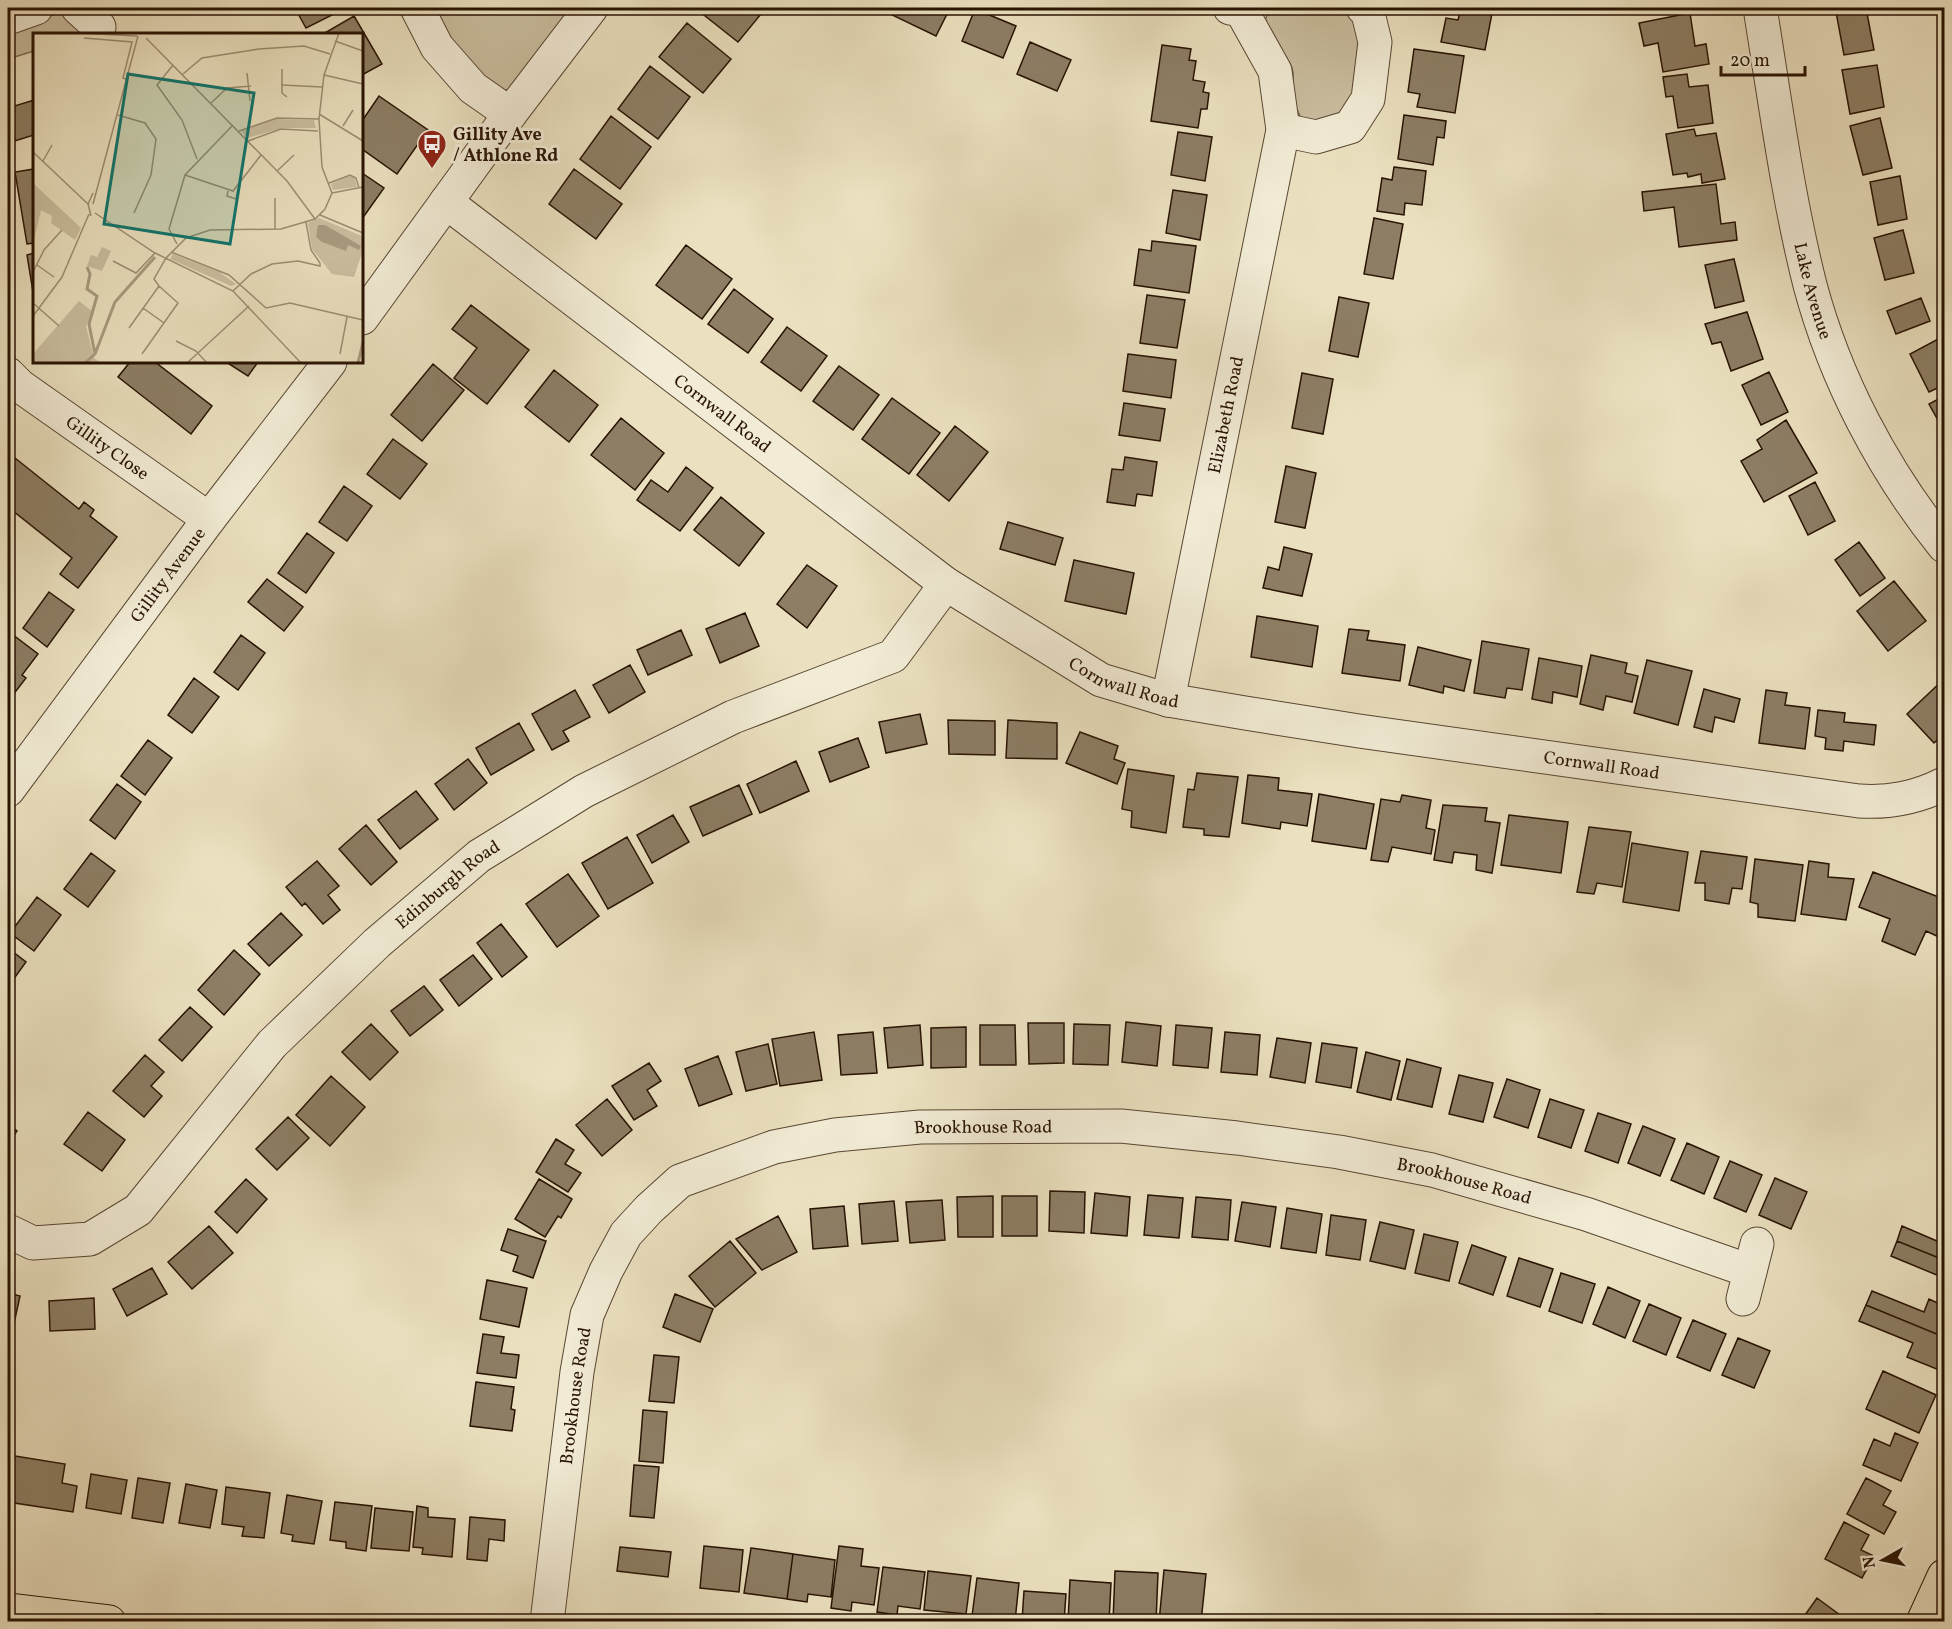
<svg xmlns="http://www.w3.org/2000/svg" width="1952" height="1629" font-family="Vollkorn,serif">
  <rect width="100%" height="100%" fill="#ebe1c0"/>
  <filter id="stains"><feTurbulence type="fractalNoise" baseFrequency=".00333" numOctaves="4"/><feColorMatrix values="0 0 0 0 .2 0 0 0 0 .09 0 0 0 0 .02 0 0 0 .5 -.17"/></filter>
  <radialGradient id="worn" r=".72"><stop offset=".6" stop-color="#630" stop-opacity="0"/><stop offset="1" stop-color="#630" stop-opacity=".3"/></radialGradient>
  <path fill="#cabea0" stroke="#796852" stroke-width="1.5" d="M424,8H579L523,87L494,92Z
    M1272,8C1295,8 1334,2 1353,18C1356,20 1359,25 1362,29L1353,105L1327,128L1301,118C1297,110 1292,101 1292,92C1292,83 1295,77 1292,68C1286,50 1251,30 1272,8Z
    M63,12L86,34H34V51L8,59V28Z"/>
  <path fill="#8d7e65" stroke="#281303" stroke-width="1.5" d="M295,8H338L340,11L306,28Z
    M695,8H766L738,42Z
    M891,8H950L936,36L888,13Z
    M1461,8H1493L1485,50L1441,42L1446,18L1458,20Z
    M1866,8L1874,50L1844,55L1836,12Z
    M975,9L1016,26L1003,58L962,41Z
    M1690,13L1695,46L1706,44L1709,64L1663,72L1658,43L1644,46L1639,23Z
    M354,16L382,64L362,75V34H323Z
    M687,23L731,59L703,93L659,57Z
    M1030,42L1071,60L1057,91L1017,74Z
    M1162,45L1191,49L1189,60L1196,61L1193,80L1205,82L1203,92L1209,93L1207,109H1201L1198,128L1151,121Z
    M1414,49L1464,56L1455,113L1417,107L1420,94L1408,92Z
    M1877,65L1884,107L1850,114L1842,70Z
    M650,66L690,97L658,139L618,109Z
    M1687,74L1689,87L1708,85L1713,123L1678,128L1673,96L1666,97L1663,77Z
    M379,96L428,130L397,174L362,149V121Z
    M34,100V135L8,143V108Z
    M1404,115L1446,121L1444,138L1437,137L1433,165L1398,159Z
    M611,116L651,147L620,189L580,159Z
    M1880,118L1892,168L1863,175L1850,126Z
    M1694,129L1696,136L1716,133L1725,179L1702,183L1701,174L1688,177L1687,173L1673,175L1666,134Z
    M1178,132L1212,137L1205,181L1171,175Z
    M1394,167L1426,171L1422,205L1405,203L1404,215L1377,211L1382,178L1392,180Z
    M34,169V243L27,244L15,172Z
    M574,169L622,204L596,239L549,204Z
    M362,173L384,188L362,219Z
    M1900,176L1907,219L1878,225L1870,182Z
    M1716,184L1721,224L1735,222L1737,240L1679,247L1674,207L1644,211L1642,192Z
    M1173,190L1207,195L1200,240L1166,233Z
    M1374,218L1403,224L1393,279L1364,274Z
    M1903,230L1914,273L1885,280L1874,238Z
    M1152,241L1196,246L1189,293L1134,285L1139,249L1151,251Z
    M686,245L732,279L702,319L656,285Z
    M34,253V298L27,255Z
    M1734,259L1744,301L1715,308L1705,265Z
    M734,289L773,319L748,353L708,324Z
    M1147,295L1185,300L1177,348L1140,343Z
    M1339,297L1369,303L1358,357L1329,351Z
    M1921,298L1930,321L1896,334L1887,311Z
    M471,305L529,350L487,404L454,378L477,348L452,329Z
    M1747,312L1763,359L1731,371L1721,342L1712,344L1705,324Z
    M787,327L827,356L801,391L761,362Z
    M1940,338L1944,346V385L1929,392L1910,354Z
    M1128,354L1176,360L1171,398L1123,391Z
    M130,362H155L212,406L191,434L118,377Z
    M226,362H258L248,376Z
    M433,364L464,390L422,441L391,415Z
    M839,366L879,395L853,430L813,401Z
    M554,370L598,405L569,442L525,407Z
    M1769,372L1788,412L1761,425L1742,385Z
    M1302,373L1333,379L1323,434L1292,428Z
    M1944,396V431L1929,404Z
    M892,398L940,433L909,474L862,439Z
    M1124,403L1165,409L1160,441L1119,435Z
    M621,418L664,453L635,490L591,455Z
    M1786,420L1817,473L1764,502L1741,461L1762,449L1757,440Z
    M955,426L988,452L949,501L917,475Z
    M393,439L427,464L400,499L367,474Z
    M1125,457L1157,462L1152,496L1137,494L1135,506L1107,502L1112,469L1123,470Z
    M15,458L79,509L84,502L94,510L90,516L117,537L78,588L60,574L72,558L8,507V467Z
    M1286,466L1316,473L1305,528L1275,522Z
    M686,467L713,488L680,531L637,500L651,480L668,492Z
    M1815,482L1835,521L1808,535L1789,496Z
    M344,486L372,506L347,541L319,522Z
    M721,497L764,533L739,566L694,530Z
    M1008,522L1063,538L1055,565L1000,549Z
    M307,533L334,553L306,593L278,573Z
    M1859,542L1885,578L1860,596L1835,560Z
    M1284,547L1312,554L1302,596L1263,588L1268,567L1279,570Z
    M1074,560L1134,573L1126,614L1065,601Z
    M807,565L837,586L807,628L777,604Z
    M267,579L303,607L284,631L248,602Z
    M1894,581L1926,621L1888,651L1857,611Z
    M49,592L74,610L47,647L23,628Z
    M745,613L759,646L720,663L706,629Z
    M1257,616L1318,626L1312,667L1251,657Z
    M1349,629L1369,631L1367,640L1405,645L1400,681L1342,673Z
    M681,630L692,655L648,675L637,650Z
    M8,631L38,654L22,675L26,678L9,700L8,699Z
    M241,635L265,653L238,690L214,672Z
    M1482,641L1529,649L1522,690L1507,688L1505,698L1474,693Z
    M1418,647L1471,660L1464,691L1444,686L1443,693L1409,685Z
    M1591,655L1627,663L1625,673L1638,676L1632,702L1606,696L1603,710L1580,704Z
    M1539,658L1582,666L1577,697L1553,692L1552,703L1532,699Z
    M1647,660L1692,671L1678,725L1634,713Z
    M630,665L645,692L609,713L593,685Z
    M194,678L219,697L192,733L168,715Z
    M1944,679V734L1934,743L1907,714Z
    M1704,689L1740,699L1734,722L1715,717L1712,732L1694,727Z
    M575,690L590,717L563,731L569,741L552,750L532,714Z
    M1766,690L1787,693L1785,705L1810,708L1805,749L1759,743Z
    M1818,710L1845,713L1844,722L1876,725L1874,745L1844,741L1843,751L1825,749L1826,738L1815,736Z
    M920,714L927,744L886,753L879,722Z
    M948,720L995,721V755L949,754Z
    M1008,720L1057,723V759L1006,758Z
    M519,723L534,750L491,775L476,748Z
    M1080,732L1118,746L1114,759L1125,763L1117,784L1066,763Z
    M858,738L869,767L830,782L819,752Z
    M148,740L172,758L145,795L121,776Z
    M468,759L487,783L454,810L435,784Z
    M796,761L809,791L760,813L747,784Z
    M1128,769L1174,776L1166,833L1131,827L1132,811L1122,809Z
    M1197,773L1238,777L1229,837L1204,835V829L1183,827L1188,789L1194,790Z
    M1248,775L1279,778L1278,790L1312,794L1307,826L1281,822L1280,829L1242,823Z
    M117,784L141,802L115,839L90,820Z
    M739,785L752,814L703,836L690,807Z
    M416,791L438,819L400,849L378,820Z
    M1319,794L1374,804L1366,849L1312,841Z
    M1402,795L1431,800L1426,828L1435,830L1431,854L1392,847L1388,862L1371,860L1381,799L1400,802Z
    M1443,805L1487,808L1485,821L1500,823L1492,873L1476,870L1477,855L1454,852L1452,863L1434,860Z
    M673,815L689,842L652,863L637,835Z
    M1509,815L1568,822L1561,873L1501,865Z
    M366,825L397,862L371,885L339,849Z
    M1589,827L1631,832L1622,887L1597,883L1594,894L1577,892Z
    M627,837L653,883L608,909L582,863Z
    M1632,843L1688,852L1679,911L1623,902Z
    M1701,851L1747,857L1742,889L1732,888L1729,904L1705,900V883H1695Z
    M91,853L115,871L88,907L64,889Z
    M1755,859L1803,865L1795,921L1758,917V904L1750,902Z
    M317,861L339,886L328,895L340,910L323,924L305,903L302,906L286,887Z
    M1809,861L1829,864L1828,877L1854,879L1846,920L1801,914Z
    M1873,872L1944,899V930L1941,938L1926,931L1915,955L1882,941L1890,919L1859,907Z
    M568,874L599,916L557,947L526,904Z
    M37,897L61,915L34,951L10,933Z
    M281,913L302,935L269,966L248,944Z
    M501,924L527,957L502,977L477,943Z
    M8,948L26,962L8,987Z
    M234,950L260,974L224,1015L198,990Z
    M473,955L492,979L459,1006L440,980Z
    M424,986L443,1010L410,1036L391,1011Z
    M190,1007L212,1027L182,1061L159,1040Z
    M1126,1022L1161,1026L1157,1066L1122,1062Z
    M1028,1023H1064V1063L1029,1064Z
    M371,1024L398,1052L370,1080L342,1052Z
    M1074,1024L1110,1025L1108,1065L1073,1064Z
    M920,1025L923,1065L888,1068L884,1028Z
    M980,1025H1015L1016,1065H980Z
    M1176,1025L1212,1028L1208,1068L1173,1065Z
    M966,1027V1067L931,1068V1028Z
    M814,1032L822,1080L780,1086L772,1039Z
    M873,1032L877,1073L841,1075L838,1035Z
    M1225,1032L1260,1035L1257,1075L1221,1072Z
    M1277,1038L1311,1043L1305,1083L1270,1077Z
    M1322,1043L1357,1048L1351,1088L1316,1082Z
    M768,1044L777,1084L746,1091L736,1052Z
    M1366,1052L1400,1061L1391,1100L1357,1092Z
    M145,1055L164,1072L151,1086L162,1096L144,1117L113,1091Z
    M718,1056L732,1094L699,1106L685,1069Z
    M1407,1059L1441,1068L1432,1107L1397,1099Z
    M649,1063L661,1081L647,1090L657,1106L634,1120L612,1086Z
    M1459,1075L1493,1083L1483,1122L1449,1114Z
    M331,1076L365,1107L330,1146L296,1115Z
    M1507,1079L1540,1090L1528,1128L1494,1117Z
    M607,1099L632,1130L602,1156L576,1125Z
    M1550,1099L1584,1110L1571,1148L1538,1137Z
    M88,1112L125,1140L102,1171L64,1144Z
    M1598,1113L1631,1124L1618,1163L1585,1151Z
    M288,1117L309,1138L277,1170L256,1149Z
    M8,1124L17,1131L8,1144Z
    M1643,1126L1675,1139L1660,1176L1628,1163Z
    M556,1139L574,1150L565,1164L581,1173L568,1192L536,1172Z
    M1687,1143L1719,1157L1704,1194L1671,1180Z
    M1730,1161L1762,1175L1746,1212L1714,1198Z
    M1775,1178L1807,1192L1791,1229L1759,1215Z
    M246,1179L267,1199L237,1233L215,1212Z
    M539,1179L572,1199L561,1218L558,1216L545,1237L515,1219Z
    M1050,1191L1085,1192L1084,1233L1049,1231Z
    M1095,1193L1130,1197L1127,1236L1091,1233Z
    M1148,1195L1183,1198L1179,1238L1144,1235Z
    M993,1196V1237H958L957,1197Z
    M1002,1196H1037V1236H1002Z
    M1196,1197L1231,1200L1228,1240L1192,1237Z
    M942,1200L945,1240L910,1243L906,1202Z
    M894,1201L898,1241L862,1244L859,1204Z
    M1242,1202L1276,1207L1270,1247L1235,1241Z
    M844,1206L848,1246L813,1249L810,1209Z
    M1287,1208L1322,1214L1316,1253L1281,1248Z
    M1331,1215L1366,1220L1360,1260L1326,1255Z
    M778,1216L797,1252L762,1270L736,1239Z
    M1380,1222L1414,1230L1405,1269L1370,1261Z
    M209,1226L233,1253L192,1289L168,1262Z
    M1902,1226L1944,1244V1260L1897,1241Z
    M508,1229L546,1241L533,1278L513,1271L518,1256L501,1250Z
    M1424,1234L1458,1242L1449,1281L1415,1273Z
    M730,1241L756,1273L715,1307L689,1276Z
    M1897,1241L1944,1260V1295L1938,1292L1944,1278L1891,1256Z
    M1472,1245L1506,1257L1493,1295L1459,1283Z
    M1519,1258L1553,1269L1540,1307L1507,1296Z
    M152,1268L167,1294L127,1316L113,1289Z
    M1561,1273L1595,1284L1582,1323L1549,1311Z
    M487,1280L527,1288L519,1327L480,1319Z
    M1608,1287L1640,1301L1625,1338L1593,1324Z
    M1872,1291L1924,1312L1929,1299L1944,1306V1337L1866,1305Z
    M8,1293L20,1296L13,1328L8,1327Z
    M675,1294L713,1309L700,1342L663,1327Z
    M94,1298L95,1329L50,1331L49,1301Z
    M1649,1304L1681,1318L1666,1355L1633,1341Z
    M1866,1305L1944,1337V1372L1907,1357L1913,1343L1859,1321Z
    M1693,1320L1726,1334L1710,1371L1677,1357Z
    M483,1334L504,1337L501,1353L519,1355L516,1378L477,1373Z
    M1738,1338L1770,1351L1754,1388L1722,1375Z
    M654,1355L679,1357L674,1403L649,1401Z
    M1883,1371L1936,1395L1919,1433L1866,1409Z
    M476,1382L514,1387L511,1409L515,1410L512,1431L470,1426Z
    M643,1410L667,1412L663,1463L639,1461Z
    M1895,1433L1918,1443L1901,1481L1863,1465L1874,1439L1890,1446Z
    M15,1456L65,1464L62,1483L77,1486L73,1512L8,1502Z
    M634,1465L659,1467L654,1518L630,1516Z
    M91,1474L127,1480L121,1514L86,1508Z
    M138,1478L170,1483L163,1523L132,1518Z
    M1866,1478L1891,1491L1883,1505L1896,1512L1884,1534L1847,1514Z
    M186,1484L217,1490L210,1528L179,1523Z
    M226,1487L270,1493L264,1538L242,1536L244,1527L222,1524Z
    M287,1495L322,1501L314,1544L292,1541L293,1535L281,1533Z
    M335,1502L372,1506L366,1551L346,1548V1542L330,1540Z
    M417,1506L428,1508V1517L455,1519L452,1557L422,1554L423,1548L413,1547Z
    M375,1508L413,1512L409,1551L371,1548Z
    M470,1517L505,1520L504,1541L489,1539L487,1561L467,1559Z
    M1844,1522L1869,1535L1861,1550L1874,1556L1862,1578L1825,1559Z
    M704,1546L743,1550L739,1592L700,1588Z
    M839,1546L863,1549L861,1566L879,1568L874,1605L852,1602L851,1611L831,1608Z
    M620,1547L671,1552L668,1577L617,1571Z
    M751,1548L793,1554L787,1599L744,1593Z
    M793,1554L835,1560L831,1597L808,1594L807,1602L787,1599Z
    M883,1567L925,1572L920,1609L898,1606L897,1615L877,1612Z
    M1164,1570L1206,1574L1201,1622H1159Z
    M928,1571L971,1576L966,1614L924,1610Z
    M1115,1571L1158,1573L1156,1622H1113Z
    M977,1578L1019,1583L1015,1621L972,1616Z
    M1070,1580L1111,1583L1109,1622H1068Z
    M1024,1591L1066,1594L1064,1622L1022,1621Z
    M1817,1598L1848,1621V1622H1800Z
    M1596,1614L1611,1615L1610,1622H1596Z
    M1206,1615L1248,1618V1622H1205Z"/>
  <g fill="none" stroke-linecap="round" stroke-linejoin="round">
    <g stroke="#594632" stroke-width="35">
      <g id="minor">
        <path d="M78,8L99,27"/>
        <path d="M417,8L437,47L473,88L510,114"/>
        <path id="s1" d="M1760,8C1775,100 1787,194 1810,285C1835,379 1883,470 1944,546"/>
        <path d="M8,18L36,8"/>
        <path d="M1283,130L1316,137L1350,127L1368,99L1375,42L1367,9L1363,8"/>
        <path id="s2" d="M446,202L946,584L1101,680L1168,700L1245,713L1359,731L1859,801C1890,803 1916,798 1944,784"/>
        <path d="M362,318L510,114L591,8"/>
        <path id="s3" d="M8,374L20,386L209,519"/>
        <path id="s4" d="M1168,700L1283,130L1275,71L1241,10L1230,8"/>
        <path id="s5" d="M8,790L209,519L330,362"/>
        <path id="s6" d="M8,1231L33,1243L90,1239L138,1210L272,1044L377,943L479,856L584,791L733,717L893,656L946,584"/>
        <path d="M1743,1299L1757,1244"/>
        <path id="s7" d="M547,1622L577,1372L587,1315L606,1271L626,1234L649,1209L680,1181L774,1147L835,1135L920,1127L1121,1126L1237,1138L1339,1152L1432,1170L1586,1214L1750,1271"/>
      </g>
    </g>
    <g stroke="#281303" stroke-width="35">
      <path id="highway" d="M8,1610L109,1622
        M1923,1622L1944,1576"/>
    </g>
    <use href="#minor" stroke="#f2ecd6" stroke-width="33"/>
    <use href="#highway" stroke="#ebe1c0" stroke-width="33"/>
  </g>
  <defs>
    <g id="bus-pin" transform="scale(1.5)"><path d="M0 17L-7.5 6A9.5 9.5 0 1 1 7.5 6Z" fill="#8f2418" stroke="#f2ecd6"/><path d="M-5-6H5V4H4V6H2V4H-2V6H-4V4H-5ZM-3.5-4V0h7V-4ZM-3.5 1.2v1.5H-2V1.2ZM2 1.2v1.5H3.5V1.2Z" fill="#fff"/></g>
  </defs>
  <g fill-rule="evenodd">
    <use href="#bus-pin" x="432" y="144"/>
  </g>
  <g text-anchor="middle" stroke-width="6" stroke-linejoin="round" paint-order="stroke">
    <g font-size="18" font-weight="bold" fill="#281303" stroke="#f2ecd6" text-anchor="start">
      <text x="453" y="140">Gillity Ave<tspan x="453" dy="21">/ Athlone Rd</tspan></text>
    </g>
    <g font-size="18" fill="#281303" stroke="#f2ecd6">
      <text dy="6" stroke="none"><textPath href="#s1" startOffset="288">Lake Avenue</textPath></text>
      <text dy="6" stroke="none"><textPath href="#s2" startOffset="348">Cornwall Road</textPath></text>
      <text dy="6" stroke="none"><textPath href="#s4" startOffset="291">Elizabeth Road</textPath></text>
      <text dy="6" stroke="none"><textPath href="#s3" startOffset="124">Gillity Close</textPath></text>
      <text dy="6" stroke="none"><textPath href="#s5" startOffset="268">Gillity Avenue</textPath></text>
      <text dy="6" stroke="none"><textPath href="#s2" startOffset="834">Cornwall Road</textPath></text>
      <text dy="6" stroke="none"><textPath href="#s2" startOffset="1320">Cornwall Road</textPath></text>
      <text dy="6" stroke="none"><textPath href="#s6" startOffset="592">Edinburgh Road</textPath></text>
      <text dy="6" stroke="none"><textPath href="#s7" startOffset="786">Brookhouse Road</textPath></text>
      <text dy="6" stroke="none"><textPath href="#s7" startOffset="1272">Brookhouse Road</textPath></text>
      <text dy="6" stroke="none"><textPath href="#s7" startOffset="228">Brookhouse Road</textPath></text>
    </g>
  </g>
  <g transform="translate(33 33)">
    <rect width="330" height="330" fill="#ebe1c0"/>
    <path d="M242,86L281,87L283,95H250L214,105L208,98ZM314,143H321L324,154L300,157L298,151ZM0,150L48,195L42,207L18,190L19,183L8,177L0,211ZM286,185L329,203L330,217L321,244L299,241L279,216L275,190ZM69,214L78,218L69,238L54,233L58,222L64,224ZM140,221L186,239L203,251L198,253L137,226ZM46,268L60,279L53,293L61,325L68,330H0V321Z" fill="#cabea0"/>
    <path d="M285,192H292L328,213L326,217L315,212L313,218L289,209L283,204Z" fill="#a99b80"/>
    <path fill="none" stroke="#a99b80" stroke-width="3" d="M54,234L57,241L54,256L64,263L56,291L62,321M52,330L62,321L82,269L122,224M325,330L330,309"/>
    <path fill="none" stroke="#9d8f74" stroke-width="1.5" d="M46,0L104,3M51,5L99,9L90,45L95,47M113,5L254,148L282,186M302,8L330,18M140,32L124,52L149,87L164,126M249,36V60L254,64M214,40L217,68M150,41L169,25L226,16L271,13L297,21M291,42L330,51M248,52L289,54M178,70L194,55L218,53M286,81L330,108M85,82L112,90L123,106L118,142L101,180M310,93L320,77M206,98L244,85L286,86M215,108L248,96L285,98M0,119L56,172M10,128L19,112M244,138L261,122M152,142L200,158L228,122M296,150L317,142L323,145L326,155M195,158L194,163L203,166L205,156M299,160L330,154M60,171L105,3M62,180L122,220L200,258L268,330M287,182L330,200M58,183L55,171L60,160M273,189L278,217L287,230M242,196V165M144,211L136,196L152,142L200,92M138,219L196,242L233,275L257,270L330,287M80,228L103,240L122,220M4,232L21,244M0,239L11,217L29,197M200,258L218,241L239,231L265,228L287,233V230M0,270L26,293M110,275L131,290M0,283L29,244L56,181M96,295L126,253L121,246L133,225L153,205L177,197L248,196L282,186L292,176L299,160L289,134L286,86L291,42L306,0M143,308L163,318L174,330M109,321L145,270L126,253M307,321L314,284M154,330L216,273"/>
    <path fill="#0f766e" fill-opacity="0.15" stroke="#0f766e" stroke-width="3" d="M95,41L221,60L197,211L71,191Z"/>
    <rect width="330" height="330" fill="none" stroke="#281303" stroke-width="3"/>
  </g>
  <rect width="1952" height="1629" fill="none" stroke="#ebe1c0" stroke-width="30"/>
  <rect x="9" y="9" width="1934" height="1611" fill="none" stroke="#281303" stroke-width="3"/>
  <rect x="15" y="15" width="1922" height="1599" fill="none" stroke="#281303" stroke-width="1.5"/>
  <g transform="translate(1883 1560) rotate(261)" stroke="#f2ecd6" stroke-width="4.5" paint-order="stroke">
  <path d="M0-4.5L10 22L0 15L-10 22Z" fill="#281303"/>
  <text y="-9" font-size="16" font-weight="bold" text-anchor="middle" fill="#281303">N</text>
  </g>
  <path d="M1721 66v9h84v-9" fill="none" stroke="#281303" stroke-width="3"/>
  <text x="1730" y="66" font-size="18" fill="#281303" stroke="#f2ecd6" stroke-width="4.5" paint-order="stroke">20 m</text>
  <rect width="100%" height="100%" filter="url(#stains)"/>
  <rect width="100%" height="100%" fill="url(#worn)"/>
</svg>
